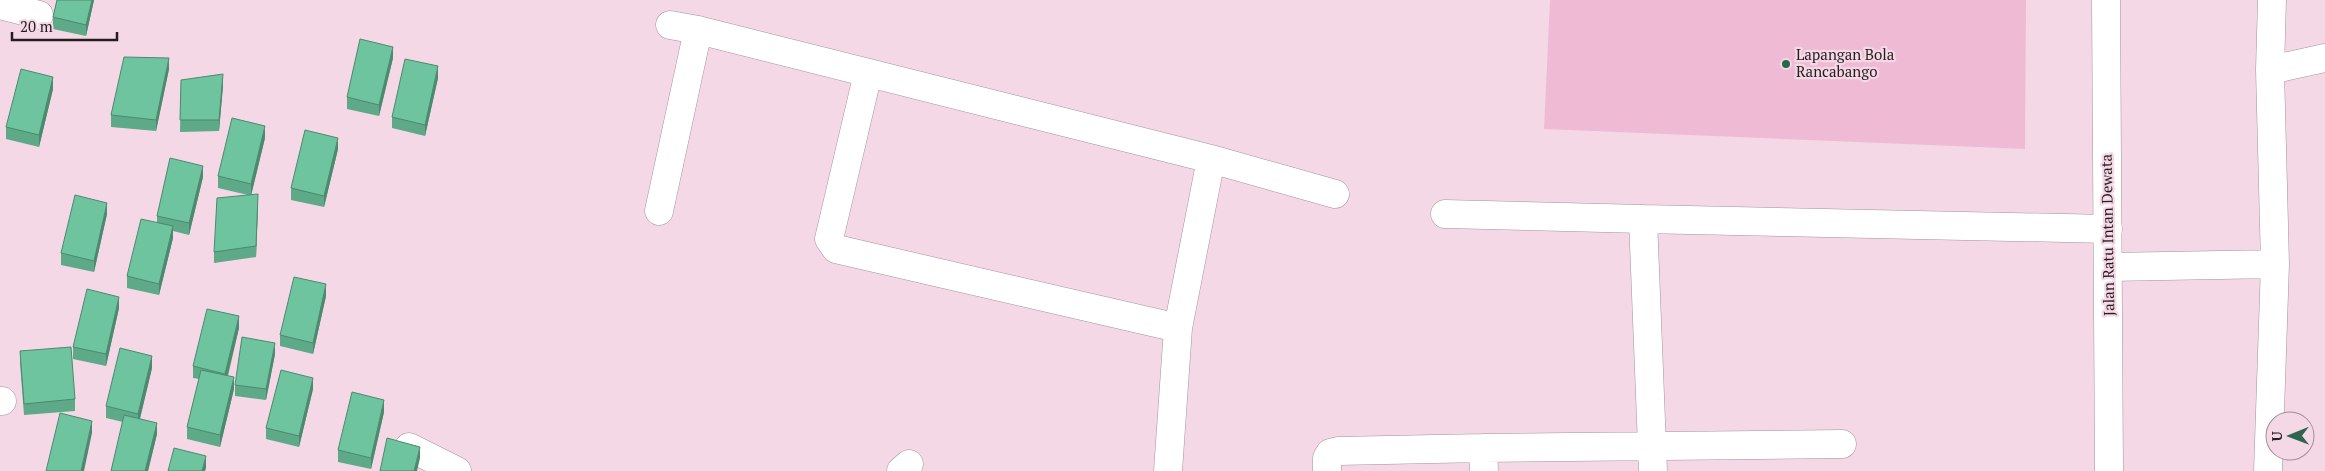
<svg xmlns="http://www.w3.org/2000/svg" width="2325" height="471" font-family="'PT Serif',serif">
  <rect width="100%" height="100%" fill="#f4d8e5"/>
  <path fill="#efbbd4" d="M1550,0H2026L2025,149L1544,129Z"/>
  <g fill="none" stroke-linecap="round" stroke-linejoin="round">
    <g stroke="#a9909c" stroke-width="29">
      <path id="street" d="M2272,0L2270,70L2275,264
        M0,5L39,15
        M670,25L698,30L1211,159
        M2270,70L2325,58
        M868,73L829,239L836,249L1178,328
        M659,211L698,30
        M1445,214L1643,219
        M2109,267L2275,264L2268,471
        M0,401H2
        M409,447L457,471
        M901,471L909,464
        M1168,471L1178,328L1211,159L1335,194
        M1327,471V458L1330,453L1338,451L1483,448
        M1484,471L1483,448L1842,444
        M1653,471L1643,219L2108,229"/>
    </g>
    <g stroke="#a9909c" stroke-width="29">
      <path id="secondary" d="M2106,0L2109,471"/>
    </g>
    <use href="#street" stroke="#fff" stroke-width="28"/>
    <use href="#secondary" stroke="#fff" stroke-width="28"/>
  </g>
  <path fill="#5ea988" d="M57,0H94L86,36L53,29V17Z
    M393,58L379,116L347,109V97Z
    M169,69L156,131L111,127V115Z
    M438,78L425,136L392,128V117Z
    M181,80L223,86L219,131L180,132Z
    M53,89L39,147L6,139V127Z
    M265,138L251,195L258,205L256,257L214,263V252L248,195L218,188V176Z
    M338,149L324,207L291,200V188Z
    M203,177L189,235L173,231V238L159,295L127,288V276L157,222V216Z
    M107,214L94,272L61,265V253Z
    M326,296L313,354L280,346V335Z
    M119,308L106,366L73,359V347Z
    M239,328L228,376L234,389L220,447L187,439V427L199,379L193,378V366Z
    M20,351L75,399V411L24,415L20,363Z
    M275,354L266,400L235,396V385Z
    M152,368L140,419L157,434L148,471H111L123,422L106,418V406Z
    M313,389L299,447L266,439V428Z
    M384,412L371,469L338,462V450Z"/>
  <path fill="#4c896f" d="M92,0H94L86,36V25Z
    M393,47V58L379,116V105Z
    M169,58V69L156,131V120Z
    M438,66V78L425,136V125Z
    M223,74V86L219,131V120Z
    M53,77V89L39,147V135Z
    M265,126V138L251,196V184Z
    M338,138V149L324,207V196Z
    M203,166V177L189,235V223Z
    M258,194V205L256,257V246Z
    M107,203V214L94,272V261Z
    M173,226V238L159,295V284Z
    M326,284V296L313,354V343Z
    M119,297V308L106,366V354Z
    M239,316V328L225,385V374Z
    M275,343V354L266,400V389Z
    M152,356V368L138,426V414Z
    M234,377V389L220,447V435Z
    M313,378V389L299,447V436Z
    M384,400V412L371,469V458Z
    M92,421V433L84,471H81Z
    M157,423V434L148,471H145Z
    M420,447V458L417,471H414Z
    M206,456V468L205,471H202Z"/>
  <path fill="#6dc49e" stroke="#4c896f" d="M57,0H92L86,25L53,17Z
    M360,39L393,47L379,105L347,97Z
    M124,57L169,58L156,120L111,115Z
    M405,59L438,66L425,125L392,117Z
    M21,69L53,77L39,135L6,127Z
    M223,74L219,120H180L181,80Z
    M232,118L265,126L251,184L218,176Z
    M305,130L338,138L324,196L291,188Z
    M170,158L203,166L189,223L157,216Z
    M258,194L256,246L214,252L217,198Z
    M75,195L107,203L94,261L61,253Z
    M141,219L173,226L159,284L127,276Z
    M294,277L326,284L313,343L280,335Z
    M87,289L119,297L106,354L73,347Z
    M207,309L239,316L225,374L193,366Z
    M242,337L275,343L266,389L235,385Z
    M71,347L75,399L24,404L20,351Z
    M120,348L152,356L138,414L106,406Z
    M201,370L234,377L220,435L187,427Z
    M281,370L313,378L299,436L266,428Z
    M352,392L384,400L371,458L338,450Z
    M60,413L92,421L81,471H46Z
    M124,415L157,423L145,471H111Z
    M387,438L420,447L414,471H380Z
    M174,448L206,456L202,471H168Z"/>
  <circle fill="#2c664e" stroke="#f4d8e5" stroke-width="2" cx="1786" cy="64" r="5"/>
  <g text-anchor="middle" stroke-width="4.5" stroke-linejoin="round" paint-order="stroke">
    <g font-size="15" fill="#261d21" stroke="#f4d8e5" text-anchor="start">
      <text x="1796" y="60">Lapangan Bola<tspan x="1796" dy="17">Rancabango</tspan></text>
    </g>
    <g font-size="15" fill="#261d21" stroke="#f4d8e5">
      <text transform="translate(2108 235) rotate(-91)" y="5">Jalan Ratu Intan Dewata</text>
    </g>
  </g>
  <g transform="translate(2290 436) rotate(269)"><circle r="24" fill="#f4d8e5" stroke="#a28d97"/>
  <path d="M0-4L9 19L0 12L-9 19Z" fill="#2c664e"/>
  <text y="-8" font-size="14" font-weight="bold" text-anchor="middle" fill="#261d21">U</text>
  </g>
  <path d="M12 32v8h105v-8" fill="none" stroke="#261d21" stroke-width="2.5"/>
  <text x="20" y="32" font-size="15" fill="#261d21" stroke="#f4d8e5" stroke-width="4" paint-order="stroke">20 m</text>
</svg>
